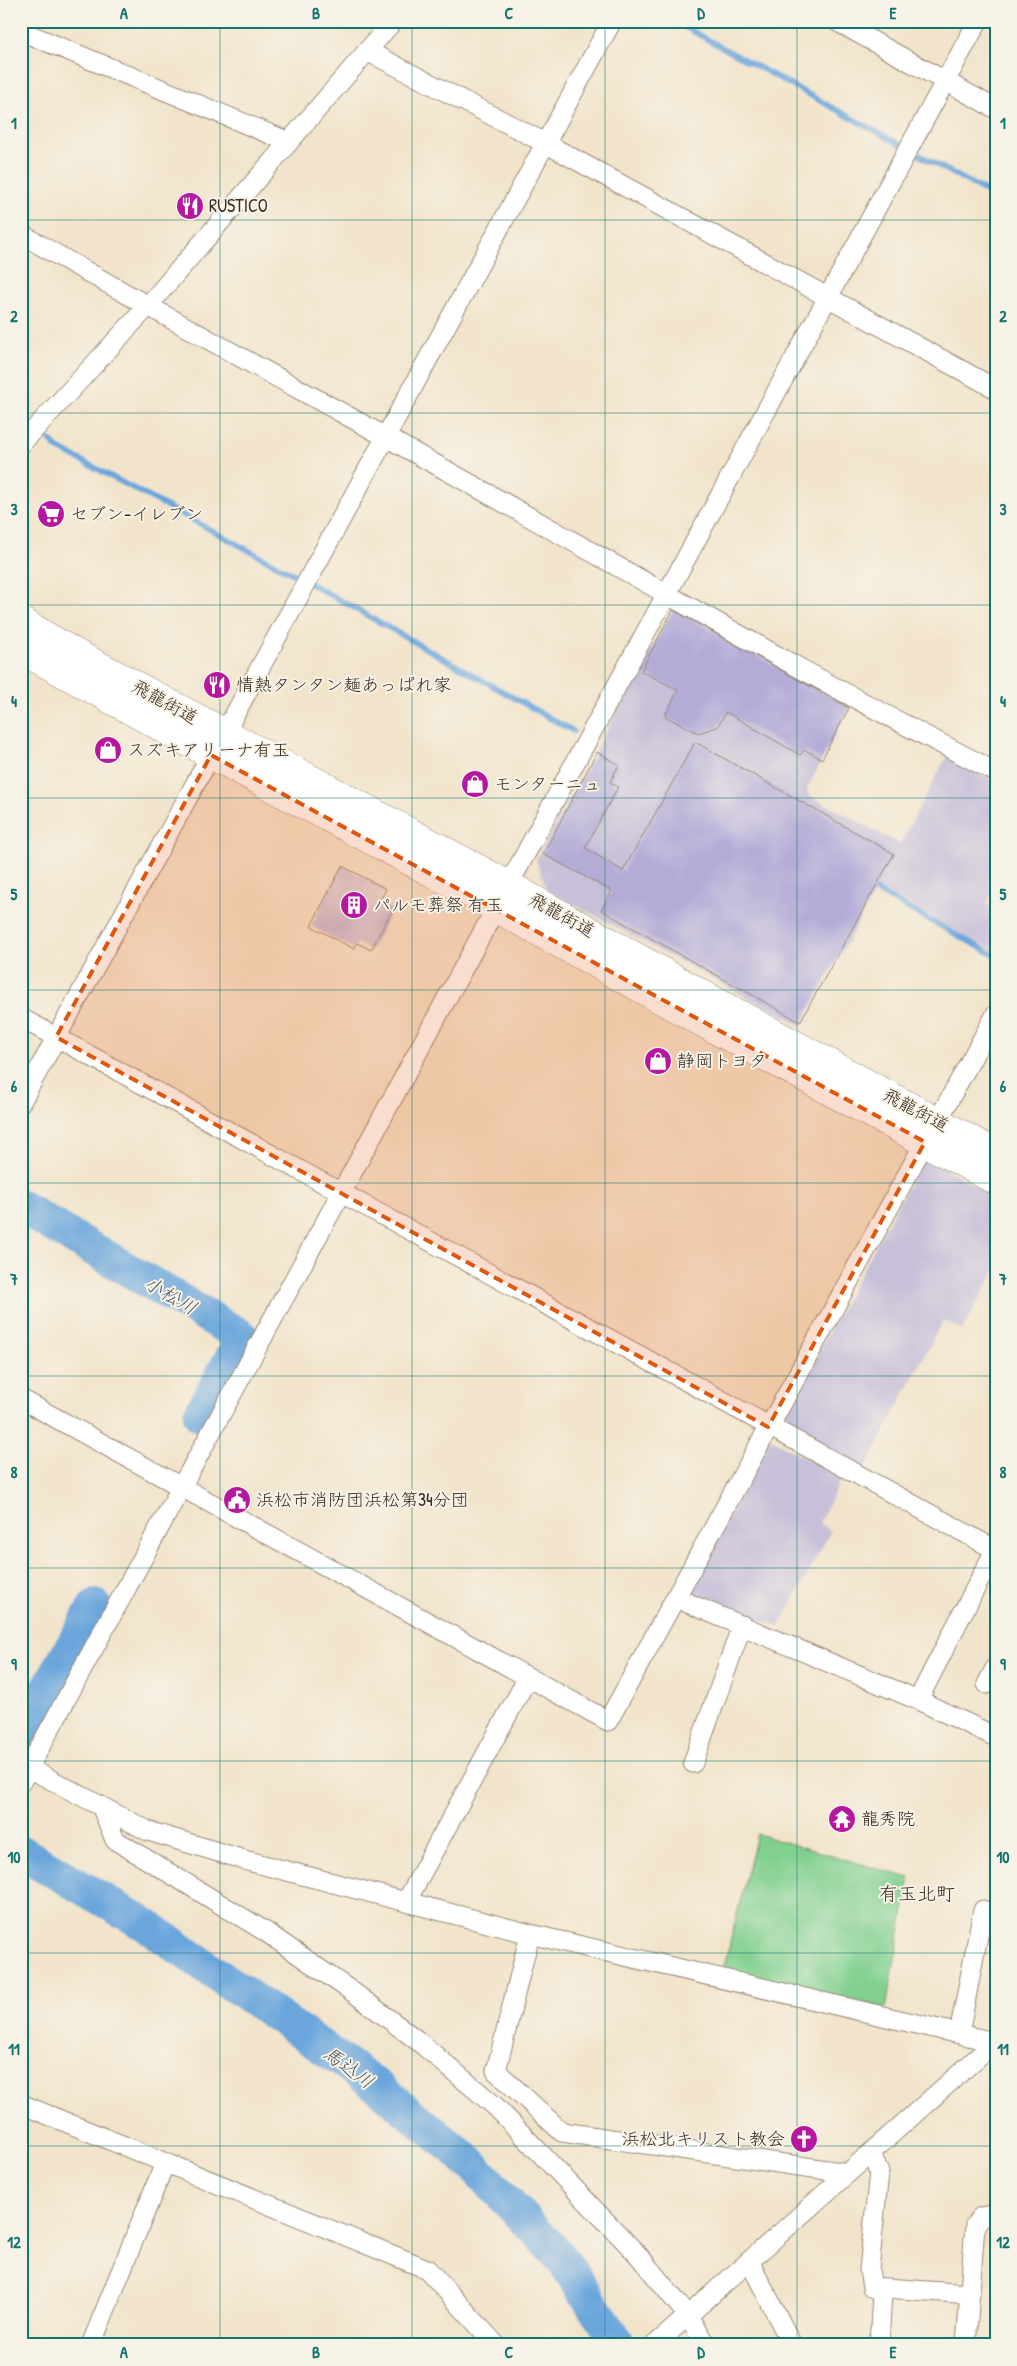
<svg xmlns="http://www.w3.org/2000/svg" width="1017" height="2366" font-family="'Patrick Hand','Klee One',sans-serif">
  <rect width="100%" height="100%" fill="#f7f3e8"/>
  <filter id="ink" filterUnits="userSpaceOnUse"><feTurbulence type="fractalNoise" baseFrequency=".02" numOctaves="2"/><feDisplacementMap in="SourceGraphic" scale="10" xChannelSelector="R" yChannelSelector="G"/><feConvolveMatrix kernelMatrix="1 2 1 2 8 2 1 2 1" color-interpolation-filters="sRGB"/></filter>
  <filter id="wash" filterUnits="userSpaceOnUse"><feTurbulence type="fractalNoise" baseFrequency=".0096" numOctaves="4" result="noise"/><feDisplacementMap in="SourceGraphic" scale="20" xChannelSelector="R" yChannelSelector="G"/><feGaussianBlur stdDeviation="1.12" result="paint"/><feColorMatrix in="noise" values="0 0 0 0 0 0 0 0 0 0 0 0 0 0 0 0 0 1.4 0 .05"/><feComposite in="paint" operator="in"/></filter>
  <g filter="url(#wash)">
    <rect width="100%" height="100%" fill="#f2e4cb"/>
    <path fill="#c8c0d8" d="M676,607L853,700L807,789L808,795L900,844L947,756L996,782V887L986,904L996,909V952L877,888L801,1026L547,890L536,860L673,609Z
      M924,1157L996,1197V1269L962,1330L943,1320L864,1471L778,1425Z
      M770,1438L841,1479L819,1523L831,1531L779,1627L688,1593Z"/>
    <path fill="#81d090" stroke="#5e7d57" d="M757,1834L910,1878L886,2008L723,1970Z"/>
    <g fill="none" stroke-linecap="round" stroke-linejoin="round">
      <path stroke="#6aa6db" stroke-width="5.5" d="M674,21L996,197
        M21,409L26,414
        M49,439L56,447L295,575L573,731
        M876,891L996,956"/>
      <path stroke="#6aa6db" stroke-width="34" d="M21,1207L243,1337L200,1415
        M23,1732L95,1606
        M21,1852L146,1925L368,2079L471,2163L561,2258L620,2345"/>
    </g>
    <g id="blocks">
      <path fill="#b4acd7" d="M673,610L849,708L822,759L805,750L800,755L726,712L717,727L698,733L665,716L678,690L641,671Z
        M695,742L894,854L800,1022L601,910L612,891L543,854L597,752L619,765L610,782L618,787L585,848L623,871Z
        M342,866L386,889L379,902L393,909L371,950L357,943L354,949L311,926Z"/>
    </g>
  </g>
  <g filter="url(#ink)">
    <use href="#blocks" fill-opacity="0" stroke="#968774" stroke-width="1"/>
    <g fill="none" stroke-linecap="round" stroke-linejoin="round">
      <g stroke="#968774" stroke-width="21">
        <path id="minor" d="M836,21L996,109
          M21,31L289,142
          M367,51L545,143L996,389
          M21,234C171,321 324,402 476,487C648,583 820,683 996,772
          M21,444L147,307L393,21
          M224,734L612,21
          M21,1018L996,1550
          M21,1102L211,755
          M937,1122L996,1014
          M21,1399L608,1721L925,1142
          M676,1598L918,1700L996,1737
          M987,1684L996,1667
          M918,1700L995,1550
          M693,1763L742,1625
          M21,1764L148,1831L248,1861L530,1934L994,2042
          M21,1782L978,21
          M102,1808L115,1840L266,1932L357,1995L418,2041L496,2107L639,2256L688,2316L706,2345
          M406,1902L528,1677
          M530,1934L496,2071L562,2132L848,2173
          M959,2034L983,1910
          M21,2104L427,2269L496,2345
          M871,2153L879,2172L869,2270L872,2287L882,2293L879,2345
          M750,2262L792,2345
          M872,2287L970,2294
          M91,2345L165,2163
          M655,2345L996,2041
          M966,2345L975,2225L981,2217L996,2214"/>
      </g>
      <g stroke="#968774" stroke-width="29">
        <path id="highway" d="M21,621L72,651L509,885L715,1001L996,1153
          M21,650L211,755L445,880L699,1021L996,1181"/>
      </g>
      <use href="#minor" stroke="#fff" stroke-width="19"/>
      <use href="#highway" stroke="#fff" stroke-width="28"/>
    </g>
  </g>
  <path fill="#df570d" fill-opacity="0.2" stroke="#df570d" stroke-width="4" stroke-dasharray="10 6" stroke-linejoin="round" d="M211,755L925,1142L768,1427L56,1037Z"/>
  <path fill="none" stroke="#0f766e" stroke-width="1" stroke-opacity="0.55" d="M220,21V2345M412,21V2345M605,21V2345M797,21V2345M21,220H996M21,413H996M21,605H996M21,798H996M21,990H996M21,1183H996M21,1376H996M21,1568H996M21,1761H996M21,1953H996M21,2146H996"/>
  <defs>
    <g id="restaurant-disc" transform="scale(1.4375)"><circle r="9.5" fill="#b5179e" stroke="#f7f3e8"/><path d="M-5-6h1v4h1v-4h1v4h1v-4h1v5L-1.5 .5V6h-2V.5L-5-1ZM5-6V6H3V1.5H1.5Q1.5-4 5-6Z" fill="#fff"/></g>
    <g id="supermarket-disc" transform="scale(1.4375)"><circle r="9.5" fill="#b5179e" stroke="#f7f3e8"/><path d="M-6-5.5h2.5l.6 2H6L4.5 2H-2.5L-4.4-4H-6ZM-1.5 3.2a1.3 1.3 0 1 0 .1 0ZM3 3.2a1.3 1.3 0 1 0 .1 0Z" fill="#fff"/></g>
    <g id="shop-disc" transform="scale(1.4375)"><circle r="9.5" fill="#b5179e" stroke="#f7f3e8"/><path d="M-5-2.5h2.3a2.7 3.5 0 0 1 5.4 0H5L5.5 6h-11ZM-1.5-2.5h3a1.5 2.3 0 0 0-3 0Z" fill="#fff"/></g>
    <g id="building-disc" transform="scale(1.4375)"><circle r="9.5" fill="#b5179e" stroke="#f7f3e8"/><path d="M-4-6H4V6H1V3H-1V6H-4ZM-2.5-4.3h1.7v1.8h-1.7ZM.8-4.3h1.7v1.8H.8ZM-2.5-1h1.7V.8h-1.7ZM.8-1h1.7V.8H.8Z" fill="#fff"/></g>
    <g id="civic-disc" transform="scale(1.4375)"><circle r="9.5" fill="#b5179e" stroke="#f7f3e8"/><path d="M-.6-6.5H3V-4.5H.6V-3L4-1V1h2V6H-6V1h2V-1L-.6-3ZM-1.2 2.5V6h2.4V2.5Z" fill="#fff"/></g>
    <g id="temple-disc" transform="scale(1.4375)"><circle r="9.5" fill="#b5179e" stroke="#f7f3e8"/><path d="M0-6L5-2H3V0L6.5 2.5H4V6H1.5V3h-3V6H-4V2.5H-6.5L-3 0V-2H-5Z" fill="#fff"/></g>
    <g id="church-disc" transform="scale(1.4375)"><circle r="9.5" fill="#b5179e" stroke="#f7f3e8"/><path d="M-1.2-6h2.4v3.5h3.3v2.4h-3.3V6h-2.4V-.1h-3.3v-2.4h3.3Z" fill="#fff"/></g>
  </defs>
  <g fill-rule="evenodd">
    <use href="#restaurant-disc" x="190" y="206"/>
    <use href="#supermarket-disc" x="51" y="514"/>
    <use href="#restaurant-disc" x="217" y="685"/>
    <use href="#shop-disc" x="108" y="750"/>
    <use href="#shop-disc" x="475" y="784"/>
    <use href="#building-disc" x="354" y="905"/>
    <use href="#shop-disc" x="658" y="1061"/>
    <use href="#civic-disc" x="237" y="1500"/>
    <use href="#temple-disc" x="842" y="1819"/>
    <use href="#church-disc" x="804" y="2139"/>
  </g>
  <g text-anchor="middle" stroke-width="4" stroke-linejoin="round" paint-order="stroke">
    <g font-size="18" fill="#3b2a1e" stroke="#f7f3e8" text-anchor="start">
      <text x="209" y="212">RUSTICO</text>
      <text x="70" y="520">セブン-イレブン</text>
      <text x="236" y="691">情熱タンタン麺あっぱれ家</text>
      <text x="127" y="756">スズキアリーナ有玉</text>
      <text x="494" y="790">モンターニュ</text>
      <text x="373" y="911">パルモ葬祭 有玉</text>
      <text x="677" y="1067">静岡トヨタ</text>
      <text x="256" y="1506">浜松市消防団浜松第34分団</text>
      <text x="861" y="1825">龍秀院</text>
      <text x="785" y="2145" text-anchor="end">浜松北キリスト教会</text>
    </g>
    <g font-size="18" fill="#3b2a1e" stroke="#f7f3e8">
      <text transform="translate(165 702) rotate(29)" y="6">飛龍街道</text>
      <text transform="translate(562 915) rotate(29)" y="6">飛龍街道</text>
      <text transform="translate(916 1110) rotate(28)" y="6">飛龍街道</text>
    </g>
    <g font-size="19" font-style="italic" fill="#4b5560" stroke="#f7f3e8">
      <text transform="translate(171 1295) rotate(30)" y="7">小松川</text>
      <text transform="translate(349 2067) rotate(36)" y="7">馬込川</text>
    </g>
    <g font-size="19" fill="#3b2a1e" stroke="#f7f3e8">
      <text x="917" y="1900">有玉北町</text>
    </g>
  </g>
  <rect width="1017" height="2366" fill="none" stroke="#f7f3e8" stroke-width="55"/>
  <rect x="28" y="28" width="962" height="2310" fill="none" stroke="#0f766e" stroke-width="2"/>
  <g font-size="16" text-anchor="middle" font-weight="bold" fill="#0f766e">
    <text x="124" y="19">A</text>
    <text x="316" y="19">B</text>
    <text x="509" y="19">C</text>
    <text x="701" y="19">D</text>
    <text x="893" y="19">E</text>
    <text x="14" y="129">1</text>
    <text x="1003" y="129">1</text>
    <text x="14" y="322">2</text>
    <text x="1003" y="322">2</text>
    <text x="14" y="515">3</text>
    <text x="1003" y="515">3</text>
    <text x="14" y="707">4</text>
    <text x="1003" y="707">4</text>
    <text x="14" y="900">5</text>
    <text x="1003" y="900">5</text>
    <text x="14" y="1092">6</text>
    <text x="1003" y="1092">6</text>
    <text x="14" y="1285">7</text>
    <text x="1003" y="1285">7</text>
    <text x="14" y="1478">8</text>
    <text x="1003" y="1478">8</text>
    <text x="14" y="1670">9</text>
    <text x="1003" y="1670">9</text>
    <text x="14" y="1863">10</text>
    <text x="1003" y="1863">10</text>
    <text x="14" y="2055">11</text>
    <text x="1003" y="2055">11</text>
    <text x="14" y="2248">12</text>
    <text x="1003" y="2248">12</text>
    <text x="124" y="2358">A</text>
    <text x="316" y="2358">B</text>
    <text x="509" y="2358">C</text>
    <text x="701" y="2358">D</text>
    <text x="893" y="2358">E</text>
  </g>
</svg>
